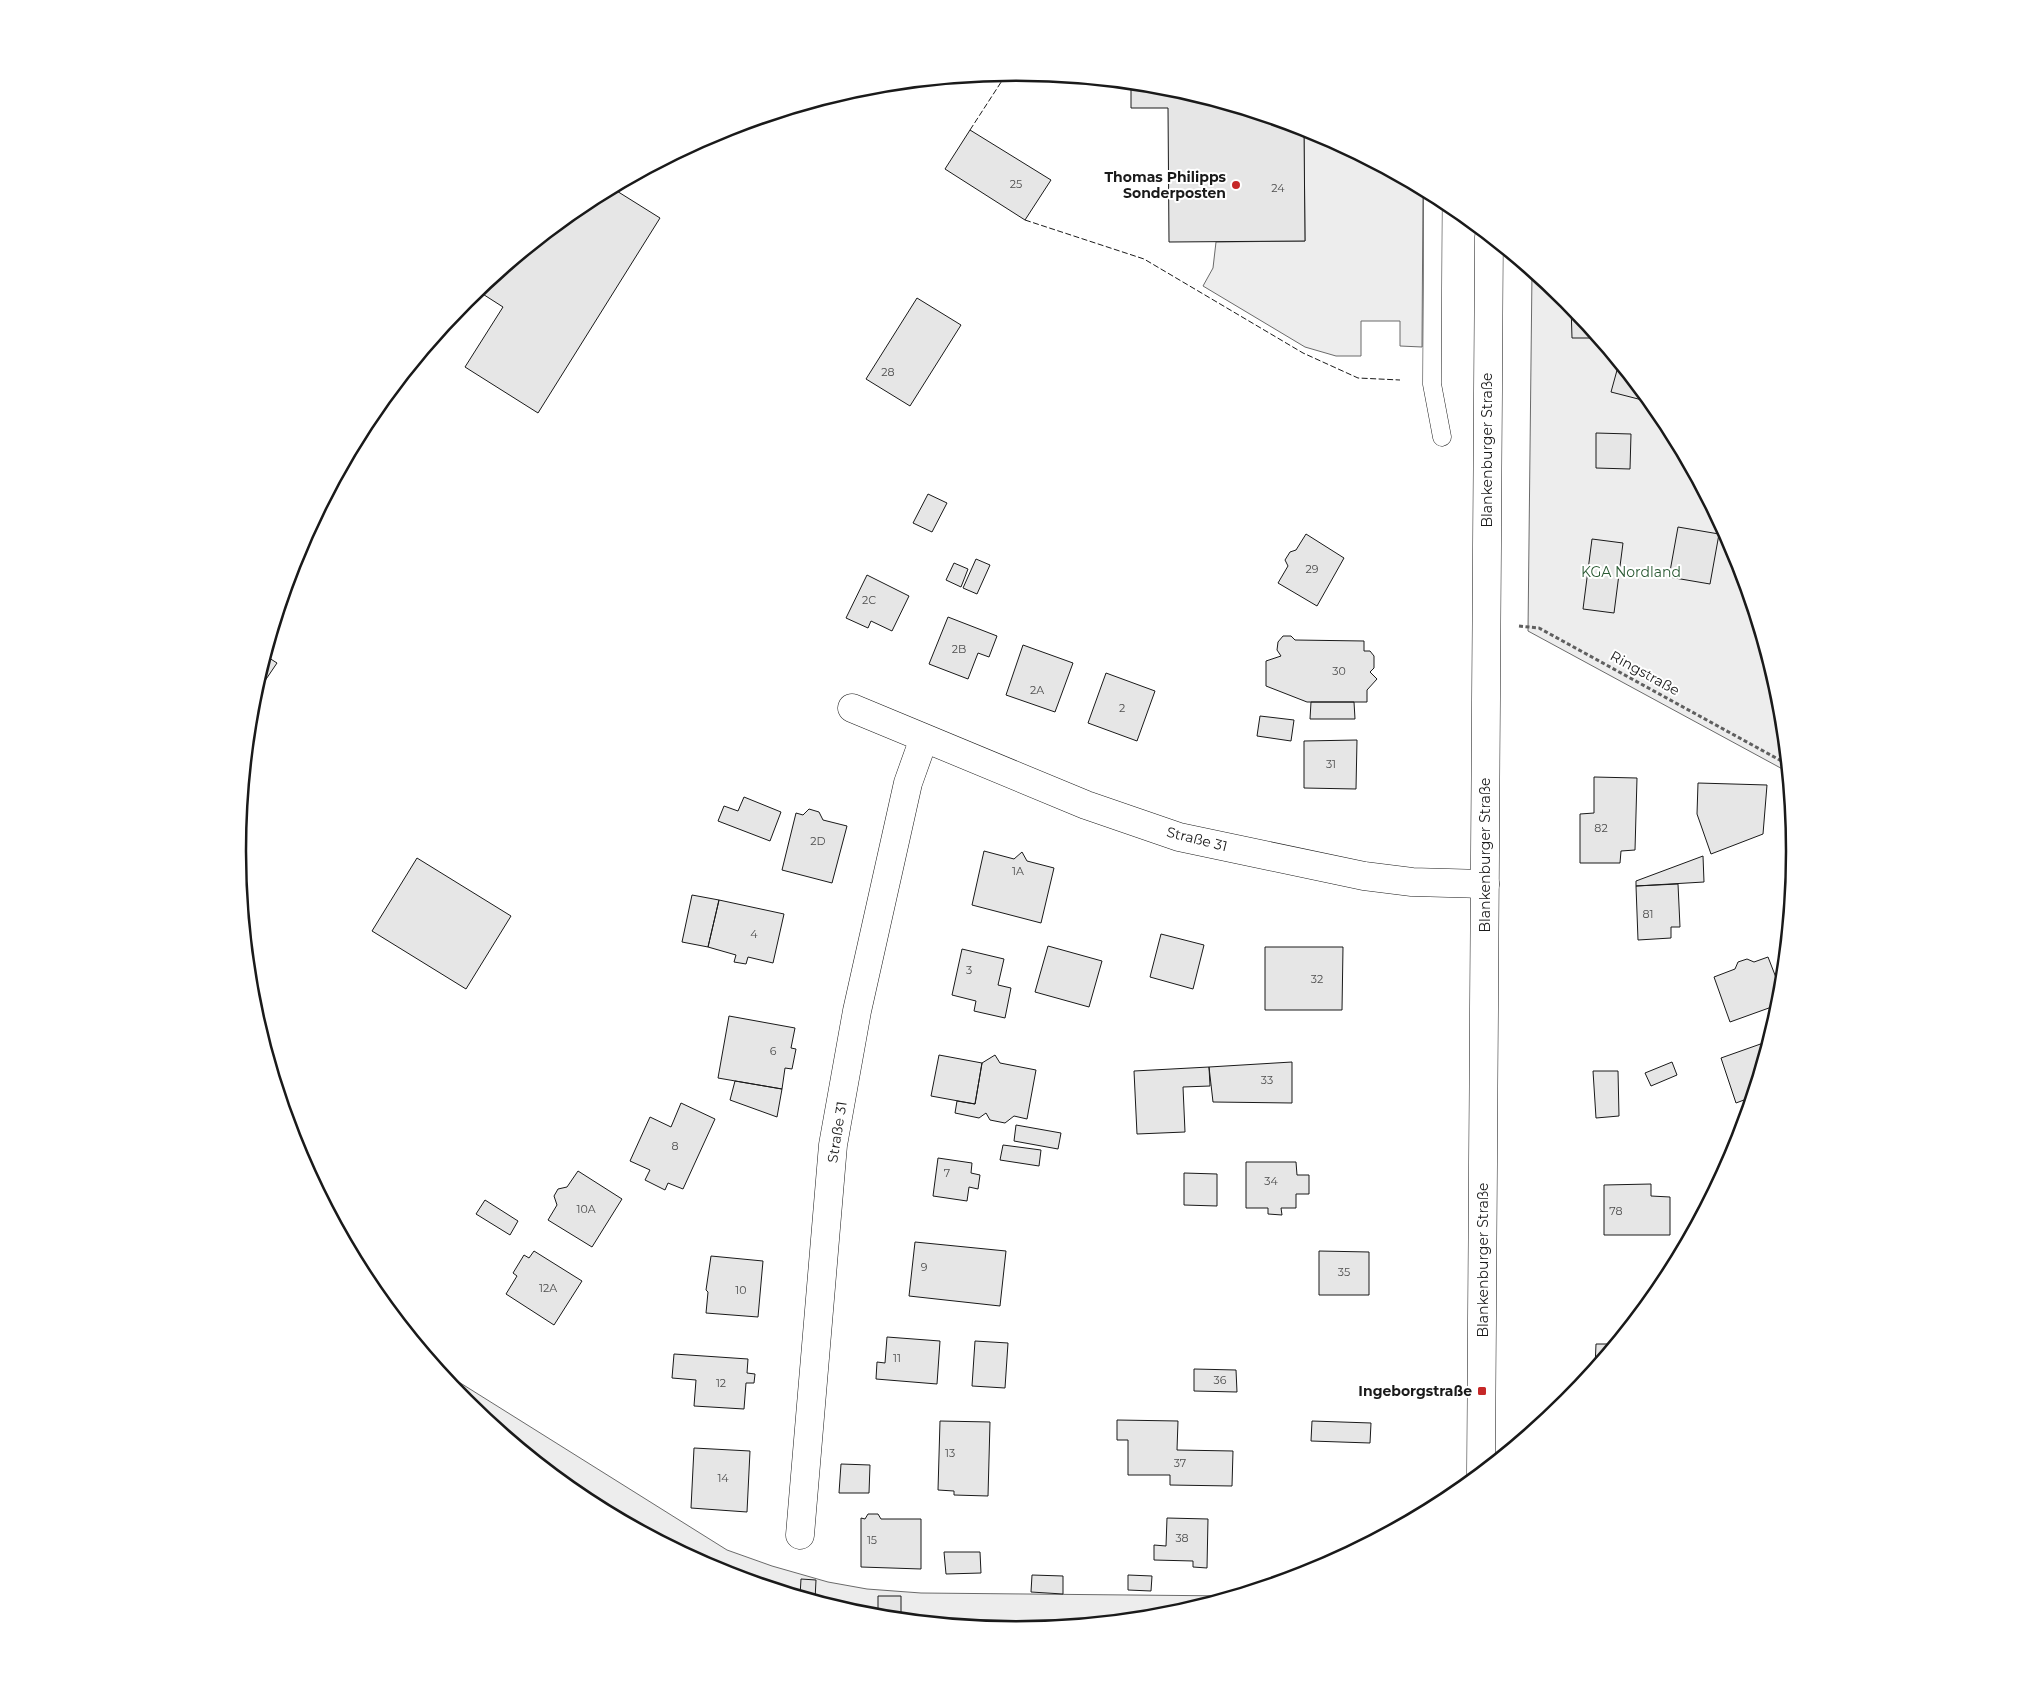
<svg xmlns="http://www.w3.org/2000/svg" width="2033" height="1703" font-family="Montserrat,sans-serif">
  <rect width="100%" height="100%" fill="#fff"/>
  <path fill="#ededed" stroke="#6a6a6a" d="M1304,129L1315,132L1423,190L1422,347L1400,346V321H1361V356H1336L1305,347L1203,286L1213,268L1216,242L1305,241Z
    M1532,272L1568,301L1664,419L1736,554L1781,700L1788,772L1528,631Z
    M438,1369L727,1550L772,1566L828,1582L867,1589L921,1593L1234,1596L1168,1616L1016,1630L864,1615L718,1571L583,1499L465,1402Z"/>
  <path fill="#e6e6e6" stroke="#1a1a1a" d="M1131,84L1169,88L1304,129L1305,241L1169,242L1168,108H1131Z
    M970,130L1051,180L1025,220L945,169Z
    M612,188L660,218L538,413L465,367L503,307L478,291L584,204Z
    M917,298L961,325L910,406L866,379Z
    M1571,305L1598,338H1572Z
    M1619,363L1650,402L1611,392Z
    M1596,433L1631,434L1630,469L1596,468Z
    M928,494L947,503L932,532L913,523Z
    M1678,527L1719,534L1710,584L1669,577Z
    M1306,534L1344,558L1317,606L1278,583L1288,566L1285,560L1290,552L1296,550Z
    M1592,539L1623,543L1614,613L1583,609Z
    M976,559L990,565L977,594L963,588Z
    M954,563L968,569L961,587L946,580Z
    M867,575L909,596L892,631L871,621L868,628L846,618Z
    M948,617L997,636L989,657L978,653L968,679L929,664Z
    M1283,636H1291L1295,640L1364,641V651H1370L1374,656V668L1370,672L1377,679L1367,690V702H1307L1266,686V661L1281,656L1277,650L1278,642Z
    M1023,645L1073,663L1055,712L1006,695Z
    M266,656L277,663L252,700L253,699Z
    M1106,673L1155,691L1137,741L1088,723Z
    M1311,702H1354L1355,719H1310Z
    M1260,716L1294,720L1291,741L1257,736Z
    M1357,740L1356,789L1304,788V741Z
    M1594,777L1637,778L1635,850L1621,851L1620,863H1580V814L1594,813Z
    M1698,783L1767,785L1763,834L1711,854L1697,814Z
    M744,797L781,812L770,841L718,821L724,806L738,811Z
    M809,809L819,812L823,820L847,826L832,883L782,870L796,813L803,815Z
    M984,851L1014,859L1022,852L1027,861L1054,868L1041,923L972,905Z
    M1703,856L1704,882L1636,886V881Z
    M417,858L511,916L466,989L372,931Z
    M1678,884L1680,927H1671V938L1638,940L1636,886Z
    M692,895L719,900L708,947L682,942Z
    M719,900L784,914L773,963L748,957L746,964L734,962L736,955L708,947Z
    M1161,934L1204,945L1193,989L1150,977Z
    M1048,946L1102,961L1089,1007L1035,992Z
    M1265,947H1343L1342,1010H1265Z
    M962,949L1004,959L998,985L1011,988L1005,1018L974,1011L976,1001L952,995Z
    M1768,957L1782,993L1780,1004L1730,1022L1714,977L1735,969L1738,962L1747,959L1754,962Z
    M729,1016L795,1028L791,1048L796,1049L792,1069L785,1068L782,1089L718,1078Z
    M1769,1041L1752,1097L1736,1103L1721,1058Z
    M939,1055L982,1063L975,1104L931,1096Z
    M995,1055L1000,1063L1036,1070L1027,1119L1014,1116L1005,1123L990,1120L986,1113L979,1118L955,1113L957,1101L975,1104L982,1063Z
    M1292,1062V1103L1213,1102L1209,1067Z
    M1672,1062L1677,1075L1651,1086L1645,1073Z
    M1209,1067L1210,1086L1183,1087L1185,1132L1137,1134L1134,1071Z
    M1593,1071H1618L1619,1116L1596,1118Z
    M735,1081L782,1089L777,1117L730,1100Z
    M681,1103L715,1119L683,1189L668,1183L665,1190L645,1180L650,1170L630,1161L650,1117L671,1127Z
    M1016,1125L1061,1133L1058,1149L1014,1141Z
    M1003,1145L1041,1150L1039,1166L1000,1160Z
    M938,1158L972,1163L971,1173L980,1175L978,1189L969,1187L967,1201L933,1196Z
    M1246,1162H1296L1297,1175H1309V1194H1296V1208H1281L1282,1215L1268,1214V1208H1246Z
    M578,1171L622,1199L592,1247L548,1220L557,1205L554,1196L558,1189L567,1187Z
    M1184,1173L1217,1174V1206L1184,1205Z
    M1651,1184V1196L1670,1197V1235H1604V1185Z
    M485,1200L518,1221L510,1235L476,1214Z
    M915,1242L1006,1251L1000,1306L909,1296Z
    M534,1251L582,1281L554,1325L506,1294L517,1276L513,1273L524,1255L529,1258Z
    M1319,1251L1369,1252V1295H1319Z
    M711,1256L763,1261L758,1317L706,1313L708,1292L706,1290Z
    M887,1337L940,1341L937,1384L876,1379L877,1362L885,1363Z
    M975,1341L1008,1343L1005,1388L972,1386Z
    M1596,1344H1615L1595,1368Z
    M674,1354L748,1359L747,1373L755,1374L754,1383H746L744,1409L694,1406L696,1380L672,1378Z
    M1194,1369L1236,1370L1237,1392L1194,1391Z
    M463,1397L484,1413L482,1416L465,1402Z
    M1117,1420L1178,1421L1177,1450L1233,1451L1232,1486L1170,1485V1475H1128V1440H1117Z
    M940,1421L990,1422L988,1496L954,1495V1491L938,1490Z
    M1312,1421L1371,1423L1370,1443L1311,1441Z
    M694,1448L750,1451L747,1512L691,1508Z
    M841,1464L870,1465L869,1493H839Z
    M868,1514H878L881,1519H921V1569L861,1567V1518L865,1519Z
    M1167,1518L1208,1519L1207,1568L1193,1567V1561L1154,1560V1545L1166,1546Z
    M944,1552H980L981,1573L946,1574Z
    M1032,1575L1063,1576V1594L1031,1592Z
    M1128,1575L1152,1576L1151,1591L1128,1590Z
    M801,1579L816,1580L815,1600L800,1596Z
    M878,1596H901V1614H878Z"/>
  <g fill="none" stroke-linecap="round" stroke-linejoin="round">
    <g stroke="#1a1a1a" stroke-width="19">
      <path id="service" d="M1433,195L1432,384L1442,437"/>
    </g>
    <g stroke="#1a1a1a" stroke-width="29">
      <path id="minor" d="M852,708L1086,805L1179,837L1364,876L1412,882L1485,884
        M800,1535L833,1145L857,1011L908,783L924,738"/>
    </g>
    <g stroke="#1a1a1a" stroke-width="29">
      <path id="secondary" d="M1481,1473L1489,237"/>
    </g>
    <path stroke="#5f5f5f" stroke-width="3" stroke-dasharray="4 2.5" stroke-linecap="butt" d="M1519,626L1539,628L1787,764"/>
    <use href="#service" stroke="#fff" stroke-width="18"/>
    <use href="#minor" stroke="#fff" stroke-width="28"/>
    <use href="#secondary" stroke="#fff" stroke-width="28"/>
    <path stroke="#1a1a1a" stroke-width="1" stroke-dasharray="6 2.5" stroke-linecap="butt" d="M970,130L1007,73
      M1025,220L1144,259L1303,353L1358,378L1400,380"/>
  </g>
  <g fill="#c62828" stroke="#fff" stroke-width="2">
    <circle cx="1236" cy="185" r="5"/>
    <rect x="1477" y="1386" width="10" height="10" rx="2.5"/>
  </g>
  <g text-anchor="middle" stroke-width="4" stroke-linejoin="round" paint-order="stroke">
    <g font-size="11" fill="#4d4d4d">
      <text x="1016" y="188">25</text>
      <text x="1278" y="192">24</text>
      <text x="888" y="376">28</text>
      <text x="1312" y="573">29</text>
      <text x="869" y="604">2C</text>
      <text x="959" y="653">2B</text>
      <text x="1339" y="675">30</text>
      <text x="1037" y="694">2A</text>
      <text x="1122" y="712">2</text>
      <text x="1331" y="768">31</text>
      <text x="1601" y="832">82</text>
      <text x="818" y="845">2D</text>
      <text x="1018" y="875">1A</text>
      <text x="1648" y="918">81</text>
      <text x="754" y="938">4</text>
      <text x="969" y="974">3</text>
      <text x="1317" y="983">32</text>
      <text x="773" y="1055">6</text>
      <text x="1267" y="1084">33</text>
      <text x="675" y="1150">8</text>
      <text x="947" y="1177">7</text>
      <text x="1271" y="1185">34</text>
      <text x="586" y="1213">10A</text>
      <text x="1616" y="1215">78</text>
      <text x="924" y="1271">9</text>
      <text x="1344" y="1276">35</text>
      <text x="548" y="1292">12A</text>
      <text x="741" y="1294">10</text>
      <text x="897" y="1362">11</text>
      <text x="1220" y="1384">36</text>
      <text x="721" y="1387">12</text>
      <text x="950" y="1457">13</text>
      <text x="1180" y="1467">37</text>
      <text x="723" y="1482">14</text>
      <text x="1182" y="1542">38</text>
      <text x="872" y="1544">15</text>
    </g>
    <g font-size="14" font-weight="bold" fill="#1a1a1a" stroke="#fff" text-anchor="end">
      <text x="1226" y="182">Thomas Philipps<tspan x="1226" dy="16">Sonderposten</tspan></text>
      <text x="1472" y="1396">Ingeborgstraße</text>
    </g>
    <g font-size="14" fill="#1a1a1a" stroke="#fff">
      <text transform="translate(1487 450) rotate(-90)" y="5">Blankenburger Straße</text>
      <text transform="translate(1645 673) rotate(29)" y="5">Ringstraße</text>
      <text transform="translate(1197 839) rotate(14)" y="5">Straße 31</text>
      <text transform="translate(1485 855) rotate(-90)" y="5">Blankenburger Straße</text>
      <text transform="translate(837 1132) rotate(-81)" y="5">Straße 31</text>
      <text transform="translate(1483 1260) rotate(-90)" y="5">Blankenburger Straße</text>
    </g>
    <g font-size="14" fill="#2b5a34" stroke="#fff">
      <text x="1631" y="577">KGA Nordland</text>
    </g>
  </g>
  <path d="M0 0H2033V1703H0ZM246 851a770 770 0 1 1 1540 0a770 770 0 1 1-1540 0Z" fill="#fff" fill-rule="evenodd"/>
  <path fill="none" stroke="#1a1a1a" stroke-width="2.5" d="M246 851a770 770 0 1 1 1540 0a770 770 0 1 1-1540 0Z"/>
</svg>
